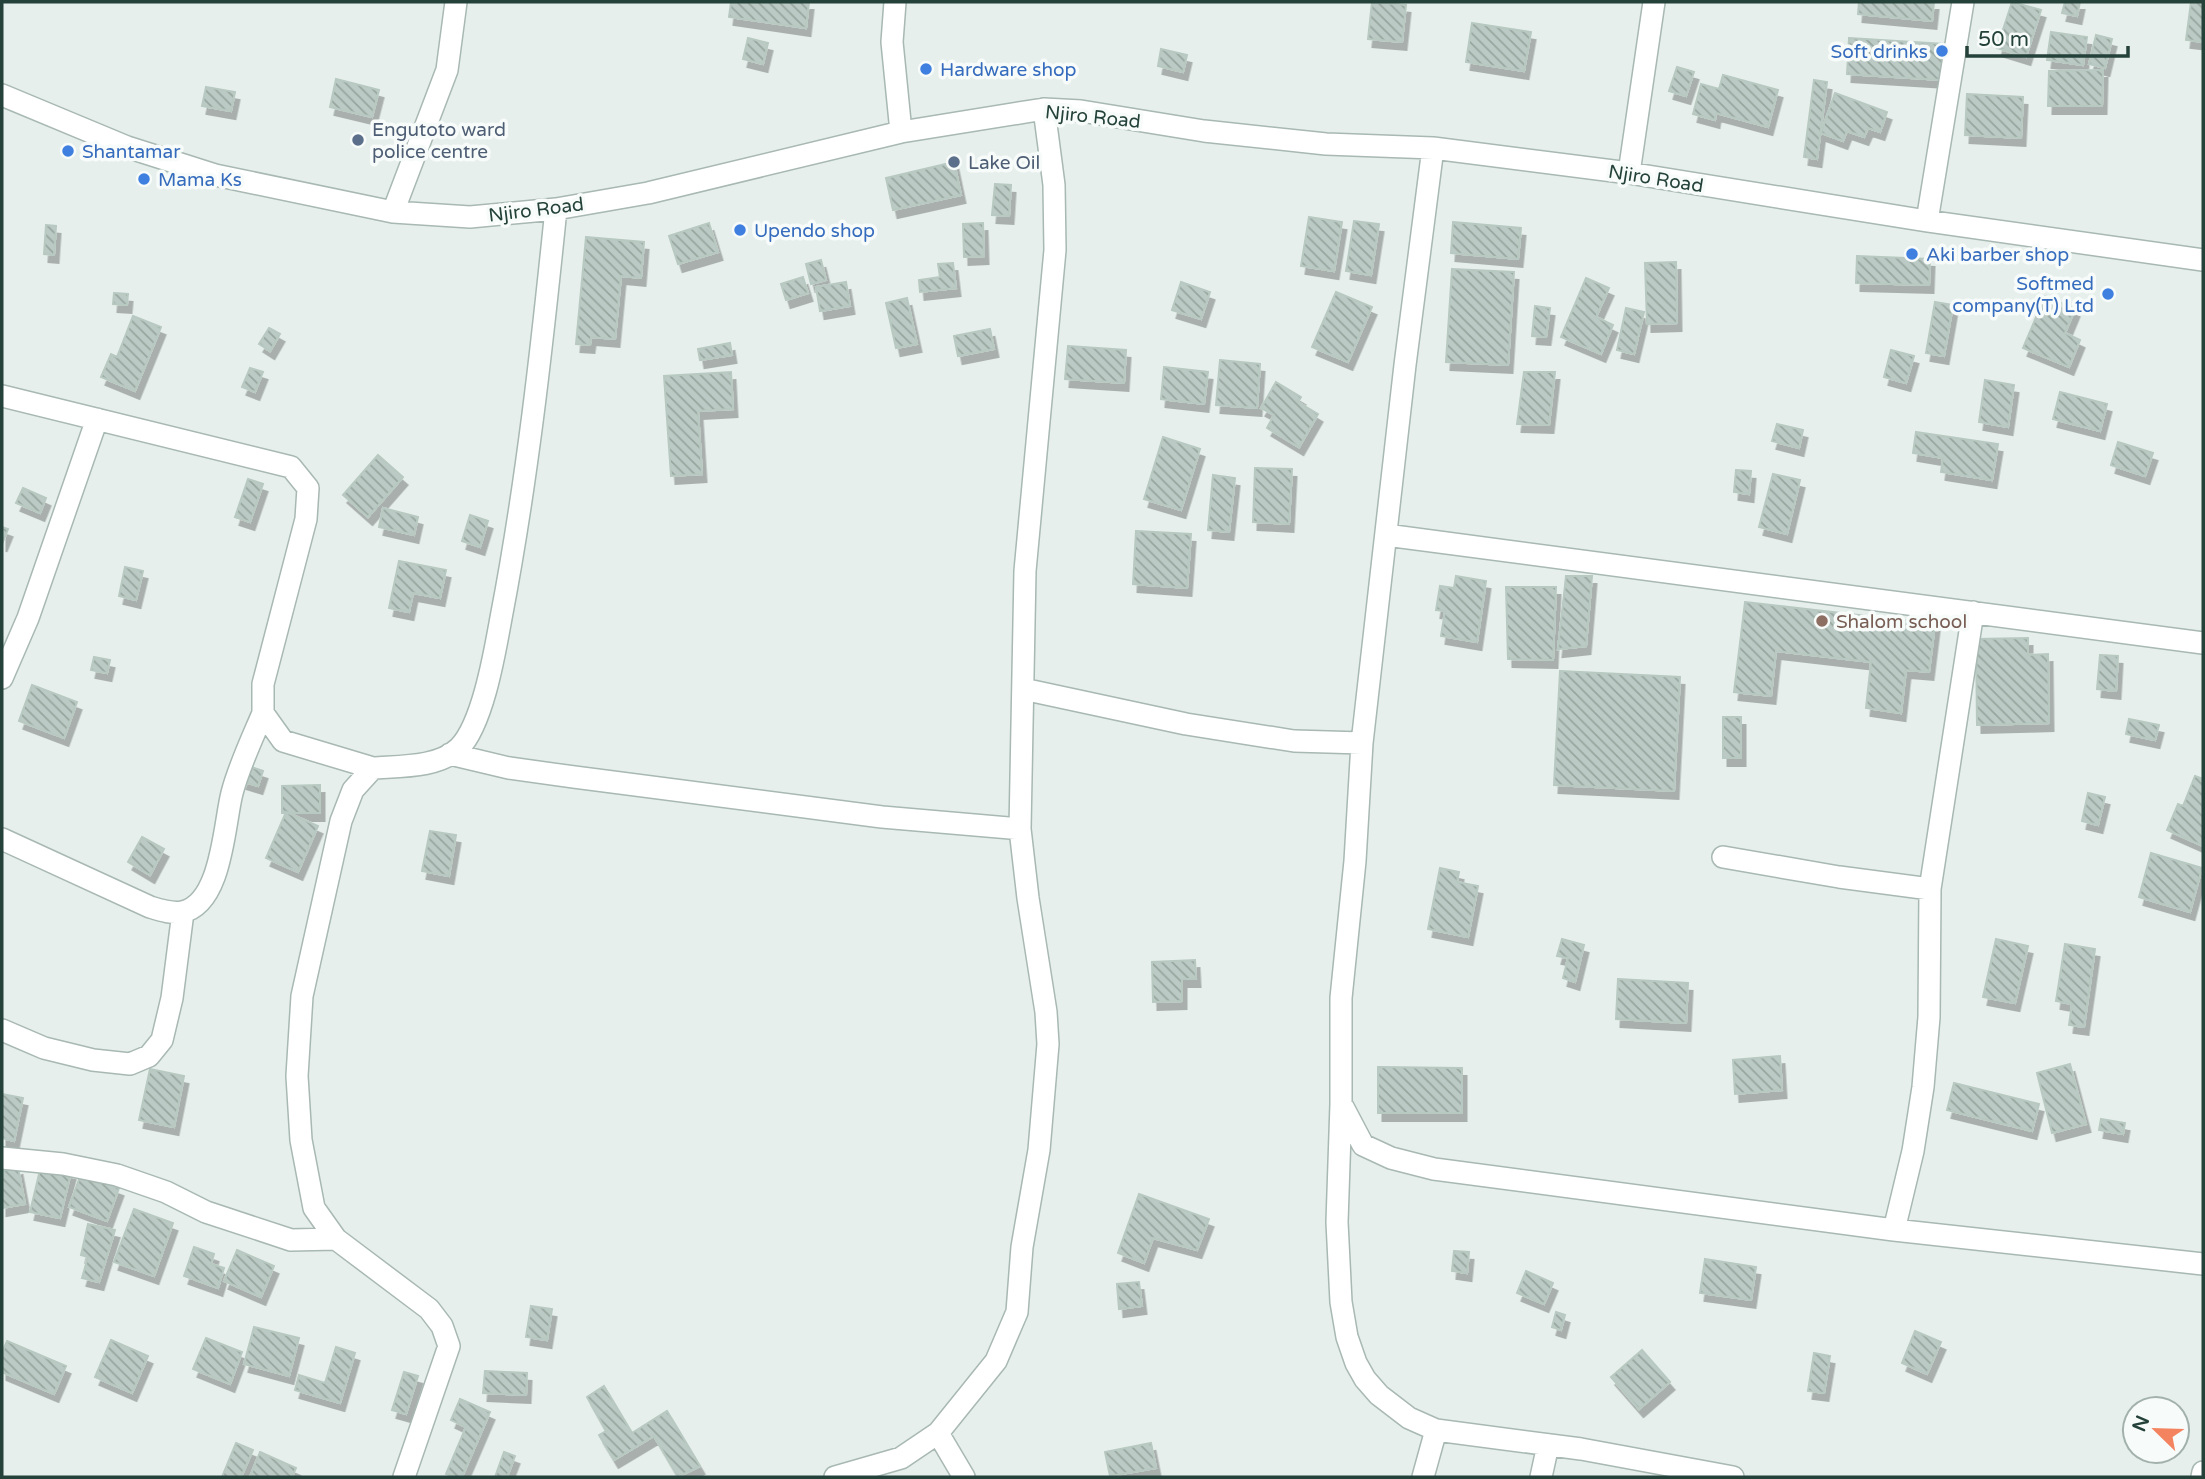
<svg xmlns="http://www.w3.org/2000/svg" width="2205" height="1479" font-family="'Varela Round',sans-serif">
  <defs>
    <pattern id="building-back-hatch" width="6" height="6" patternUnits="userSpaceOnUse" patternTransform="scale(1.75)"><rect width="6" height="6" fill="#bbcac4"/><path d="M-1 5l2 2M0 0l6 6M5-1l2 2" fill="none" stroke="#98a6a0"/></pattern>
    <filter id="shadow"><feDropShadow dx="4.5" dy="8" stdDeviation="0" flood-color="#0004"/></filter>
  </defs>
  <rect width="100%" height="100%" fill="#e6efeb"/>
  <path fill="url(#building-back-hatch)" stroke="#b8c9c2" stroke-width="2" filter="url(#shadow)" d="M731,2H809L806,28L729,17Z
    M1372,2L1406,5L1402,42L1368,39Z
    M1859,2H1934L1932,21L1858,14Z
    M2012,2L2041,10L2026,57L1997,48Z
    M2065,2H2080L2077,16L2062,13Z
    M2191,2H2203V42L2186,40Z
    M1472,23L1531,32L1524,71L1466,62Z
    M2051,32L2087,37L2083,65L2047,60Z
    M2096,35L2112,39L2105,68L2089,64Z
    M748,38L768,43L763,64L743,59Z
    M1849,38L1944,44L1941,80L1847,74Z
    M1161,49L1187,55L1183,72L1158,66Z
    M1677,67L1694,72L1686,96L1669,91Z
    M2103,70L2102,106H2048L2049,71Z
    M1723,75L1778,90L1768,127L1716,113L1715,120L1693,114L1701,84L1719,89Z
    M336,79L379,90L372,117L330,107Z
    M1814,80L1827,82L1817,159L1804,157Z
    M206,87L235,92L231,111L202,106Z
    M1835,93L1887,112L1880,132L1868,128L1864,137L1847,131L1843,141L1821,133Z
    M1967,94L2023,97L2021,138L1965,135Z
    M954,162L961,195L893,210L886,178Z
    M995,184L1011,185L1009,216L992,215Z
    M1309,217L1342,222L1334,271L1301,266Z
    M1354,221L1379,224L1371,275L1346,271Z
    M1453,222L1521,228L1518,259L1451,253Z
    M709,223L718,252L678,264L669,236Z
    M983,223L984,256L964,257L963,224Z
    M46,225L56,226L54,255L44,254Z
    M586,237L644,242L641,278L621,276L615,339L591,337L590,345L576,344Z
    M1857,256L1930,259L1929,285L1856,283Z
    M821,260L826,280L811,284L806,264Z
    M1676,262L1677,323L1647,324L1645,263Z
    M953,263L956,288L920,292L919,280L940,277L938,264Z
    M1452,269L1514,272L1508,365L1446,362Z
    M803,277L808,293L786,300L781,284Z
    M1586,278L1609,288L1596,317L1613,325L1601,354L1561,337Z
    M846,282L850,306L820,311L816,287Z
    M1181,282L1210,292L1201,319L1172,310Z
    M1336,292L1372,307L1348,362L1312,347Z
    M114,293L128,294L127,305L113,304Z
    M2045,296L2075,309L2065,333L2080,340L2069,367L2023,348Z
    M907,298L917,344L896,348L886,303Z
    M1935,302L1953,305L1944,356L1926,353Z
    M1535,306L1550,308L1546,337L1532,336Z
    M1626,308L1644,312L1634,354L1617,350Z
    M133,316L161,327L135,391L101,377L111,354L117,357Z
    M269,328L280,334L270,351L259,344Z
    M990,329L994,349L958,356L954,336Z
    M730,343L732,355L700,360L698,349Z
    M1068,346L1126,350L1124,383L1065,379Z
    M1891,350L1914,356L1906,383L1884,377Z
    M1220,360L1260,364L1257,408L1216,405Z
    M1164,367L1208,372L1204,404L1161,399Z
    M250,368L263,372L255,392L242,387Z
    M731,372L733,409L698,411L702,474L671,476L664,376Z
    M1524,372H1555L1549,425L1517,424Z
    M1985,380L2014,385L2008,427L1979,422Z
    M1276,382L1301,397L1298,402L1318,414L1299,447L1267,428L1274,415L1261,408Z
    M2060,392L2107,404L2100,431L2053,419Z
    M1777,424L1803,430L1799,448L1772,441Z
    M1916,432L1998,444L1992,480L1941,472L1943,458L1913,453Z
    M1163,437L1200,449L1181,510L1144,499Z
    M2118,442L2153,453L2145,476L2111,465Z
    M378,455L403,477L368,517L343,495Z
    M1255,468L1292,469L1289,524L1253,522Z
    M1736,470L1751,471L1749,494L1734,492Z
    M1773,474L1800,480L1787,534L1759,527Z
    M1213,475L1235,478L1229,532L1208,530Z
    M248,479L263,484L250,522L235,517Z
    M23,488L46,498L40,513L16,503Z
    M383,508L418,517L414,535L379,527Z
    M470,515L488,521L480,547L462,541Z
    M2,527L8,529L2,544Z
    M1136,531L1191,534L1187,588L1133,584Z
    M399,561L446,570L440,598L413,593L409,612L389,608Z
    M125,567L143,571L136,600L119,596Z
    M1456,576L1486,581L1477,642L1441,636L1445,611L1436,610L1440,586L1454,588Z
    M1566,576H1592L1586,646L1558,649Z
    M1506,587H1556L1553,660L1508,659Z
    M1745,602L1935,624L1929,672L1906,670L1901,713L1866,708L1871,662L1776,651L1771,696L1734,692Z
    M2028,638V655L2048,654L2049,723L1977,725L1976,639Z
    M2100,655L2118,656L2116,691L2097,689Z
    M94,657L110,660L107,673L91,670Z
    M1560,671L1680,677L1674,791L1554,785Z
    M32,685L77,702L64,738L19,721Z
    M1723,717H1741V758H1723Z
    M2129,719L2159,725L2155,740L2126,734Z
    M248,766L263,771L258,786L242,781Z
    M2195,776L2203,779V846L2167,830L2178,804L2183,806Z
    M320,785V813H282V786Z
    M2088,793L2105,797L2098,825L2082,821Z
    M286,812L318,826L298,872L266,858Z
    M430,831L456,835L449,876L422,871Z
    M142,837L164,849L150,875L128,862Z
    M2151,853L2202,868L2190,912L2139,897Z
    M1440,868L1459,872L1457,882L1478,886L1468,937L1428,929Z
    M1562,939L1584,945L1575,982L1563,978L1568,958L1557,956Z
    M1996,939L2028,946L2015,1003L1983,997Z
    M2065,944L2095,949L2084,1027L2069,1025L2072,1004L2056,1001Z
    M1195,960L1196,979H1182V1001L1153,1002L1152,962Z
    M1618,979L1688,983L1686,1023L1616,1019Z
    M1780,1056L1782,1090L1735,1094L1733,1060Z
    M2070,1064L2086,1124L2052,1133L2037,1073Z
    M1378,1067L1462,1068V1113H1378Z
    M150,1069L184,1076L174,1127L139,1120Z
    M1954,1083L2039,1104L2032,1131L1947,1110Z
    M2,1094L23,1098L14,1141L2,1138Z
    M2101,1119L2125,1123L2123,1134L2099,1130Z
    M41,1166L71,1172L60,1218L30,1212Z
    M18,1167L25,1204L2,1208V1171Z
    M81,1174L119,1188L107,1221L69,1207Z
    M1139,1194L1209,1219L1197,1250L1153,1238L1144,1263L1118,1253Z
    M134,1209L173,1223L154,1276L114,1262Z
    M88,1224L115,1230L99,1282L82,1278L88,1257L81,1255Z
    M194,1247L214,1254L211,1264L224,1268L218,1288L184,1276Z
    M237,1250L274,1266L261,1297L224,1281Z
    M1454,1251L1469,1252L1467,1273L1452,1271Z
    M1705,1259L1756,1267L1751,1300L1700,1293Z
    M1526,1271L1553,1283L1544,1304L1517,1293Z
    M1139,1282L1142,1306L1119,1309L1117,1284Z
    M531,1306L552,1309L547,1340L526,1337Z
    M1556,1312L1565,1315L1561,1330L1552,1327Z
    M254,1327L299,1338L289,1376L244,1364Z
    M1915,1331L1941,1342L1927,1374L1902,1363Z
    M206,1338L242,1352L230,1384L193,1369Z
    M111,1340L148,1356L132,1393L95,1377Z
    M7,1341L66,1366L54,1394L2,1372V1353Z
    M336,1347L355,1353L340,1403L295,1390L299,1375L325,1383Z
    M1642,1350L1670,1382L1639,1409L1611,1377Z
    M1814,1353L1830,1356L1824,1393L1808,1391Z
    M485,1371L527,1373L526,1395L483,1393Z
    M404,1372L418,1376L406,1414L392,1410Z
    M604,1386L632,1433L667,1411L700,1466L678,1477L654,1436L614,1460L599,1435L606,1431L587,1397Z
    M460,1399L490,1412L462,1477H454L446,1474L466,1427L451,1420Z
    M2135,1416V1444L2125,1441Z
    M236,1443L253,1450L241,1477H222Z
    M1151,1443L1156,1468L1110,1476L1105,1452Z
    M260,1452L296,1468L292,1477H250Z
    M504,1452L515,1456L507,1477H495Z"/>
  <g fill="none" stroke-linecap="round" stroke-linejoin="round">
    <g stroke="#a8b8b2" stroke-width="24">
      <path id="minor" d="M895,2L892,42L901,132
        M2,95L127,147L215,175L393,212L470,217L556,209L648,193L901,132L1044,109L1081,111L1204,131L1326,144L1433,148L1629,173L1927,221L2203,260
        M1433,148L1405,365L1362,743L1355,861L1341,998V1104L1337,1222L1341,1302L1347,1337L1356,1363L1365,1379L1379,1395L1409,1418L1436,1430L1581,1449L1733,1477
        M1629,173L1654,2
        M393,212L447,70L456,2
        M1927,221L1963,2
        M2,396L291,467L308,488L306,519L263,684V713L283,741L373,768
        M1386,535L2203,643
        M2,678L28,618L97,419
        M1023,689L1186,724L1294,741L1362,743
        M450,754L509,768L574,777L882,817L1020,829
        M2,839L150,907C160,910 172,914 182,912C222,904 224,824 232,793C239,766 252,739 263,713
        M1723,857L1839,877L1930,889
        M2,1030L44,1048L93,1060L130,1064L149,1056L162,1040L172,998L183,912
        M1343,1107L1363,1145L1391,1158L1434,1169L1894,1230L2203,1264
        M2,1158L63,1164L117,1175L166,1192L206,1212L291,1240L336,1239
        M1894,1230L1913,1151L1923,1087L1929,1017L1930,889L1973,612
        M938,1433L964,1477
        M404,1477L449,1346L442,1326L429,1309L336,1239L314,1208L301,1140L297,1076L302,996L341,821L353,790L373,768C399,766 438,768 459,748C483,724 495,651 501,618C527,483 542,346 556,209
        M835,1477L901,1458L938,1433L996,1361L1017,1312L1022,1247L1039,1150L1048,1044L1046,1012L1028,898L1020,829L1025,571L1055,250L1054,185L1044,109
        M1423,1477L1436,1430
        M1541,1477L1548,1445
        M2202,1477L2203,1472"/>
    </g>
    <use href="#minor" stroke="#fff" stroke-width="21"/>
  </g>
  <g fill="#3f7fe0" stroke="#f7fbf9" stroke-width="2.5">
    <circle cx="1942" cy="51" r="7"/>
    <circle cx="926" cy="69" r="7"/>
    <circle cx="68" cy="151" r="7"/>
    <circle cx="144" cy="179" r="7"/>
    <circle cx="740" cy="230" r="7"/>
    <circle cx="1912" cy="254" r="7"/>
    <circle cx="2108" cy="294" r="7"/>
  </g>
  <g fill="#5c6f8a" stroke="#f7fbf9" stroke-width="2.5">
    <circle cx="358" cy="140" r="7"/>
    <circle cx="954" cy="162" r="7"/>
  </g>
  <circle fill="#8d6e63" stroke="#f7fbf9" stroke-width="2.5" cx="1822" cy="621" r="7"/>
  <g text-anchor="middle" stroke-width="7" stroke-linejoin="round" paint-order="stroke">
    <g font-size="19" fill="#366cbe" stroke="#f7fbf9" text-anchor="start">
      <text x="1928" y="58" text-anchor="end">Soft drinks</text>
      <text x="940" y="76">Hardware shop</text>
      <text x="82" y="158">Shantamar</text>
      <text x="158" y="186">Mama Ks</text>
      <text x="754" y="237">Upendo shop</text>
      <text x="1926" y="261">Aki barber shop</text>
      <text x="2094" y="290" text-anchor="end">Softmed<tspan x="2094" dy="22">company(T) Ltd</tspan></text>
    </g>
    <g font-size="19" fill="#24423a" stroke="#f7fbf9">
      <text transform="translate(1093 116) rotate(6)" y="7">Njiro Road</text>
      <text transform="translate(1656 178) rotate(9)" y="7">Njiro Road</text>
      <text transform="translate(536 209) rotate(-7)" y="7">Njiro Road</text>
    </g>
    <g font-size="19" fill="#4e5e75" stroke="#f7fbf9" text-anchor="start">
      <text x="372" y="136">Engutoto ward<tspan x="372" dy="22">police centre</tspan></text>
      <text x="968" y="169">Lake Oil</text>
    </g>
    <g font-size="19" fill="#785e54" stroke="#f7fbf9" text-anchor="start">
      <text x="1836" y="628">Shalom school</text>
    </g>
  </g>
  <rect width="2205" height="1479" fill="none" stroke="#24423a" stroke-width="7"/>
  <g transform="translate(2156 1430) rotate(293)"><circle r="33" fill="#f7fbf9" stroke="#a3b1ad" stroke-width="2"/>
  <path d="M0-5L12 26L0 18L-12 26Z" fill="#f4845f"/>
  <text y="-10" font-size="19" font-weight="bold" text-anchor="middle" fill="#24423a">N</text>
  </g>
  <path d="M1967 46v10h161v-10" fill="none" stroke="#24423a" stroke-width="3.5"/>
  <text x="1978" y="46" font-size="21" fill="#24423a" stroke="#f7fbf9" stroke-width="5" paint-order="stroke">50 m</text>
</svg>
